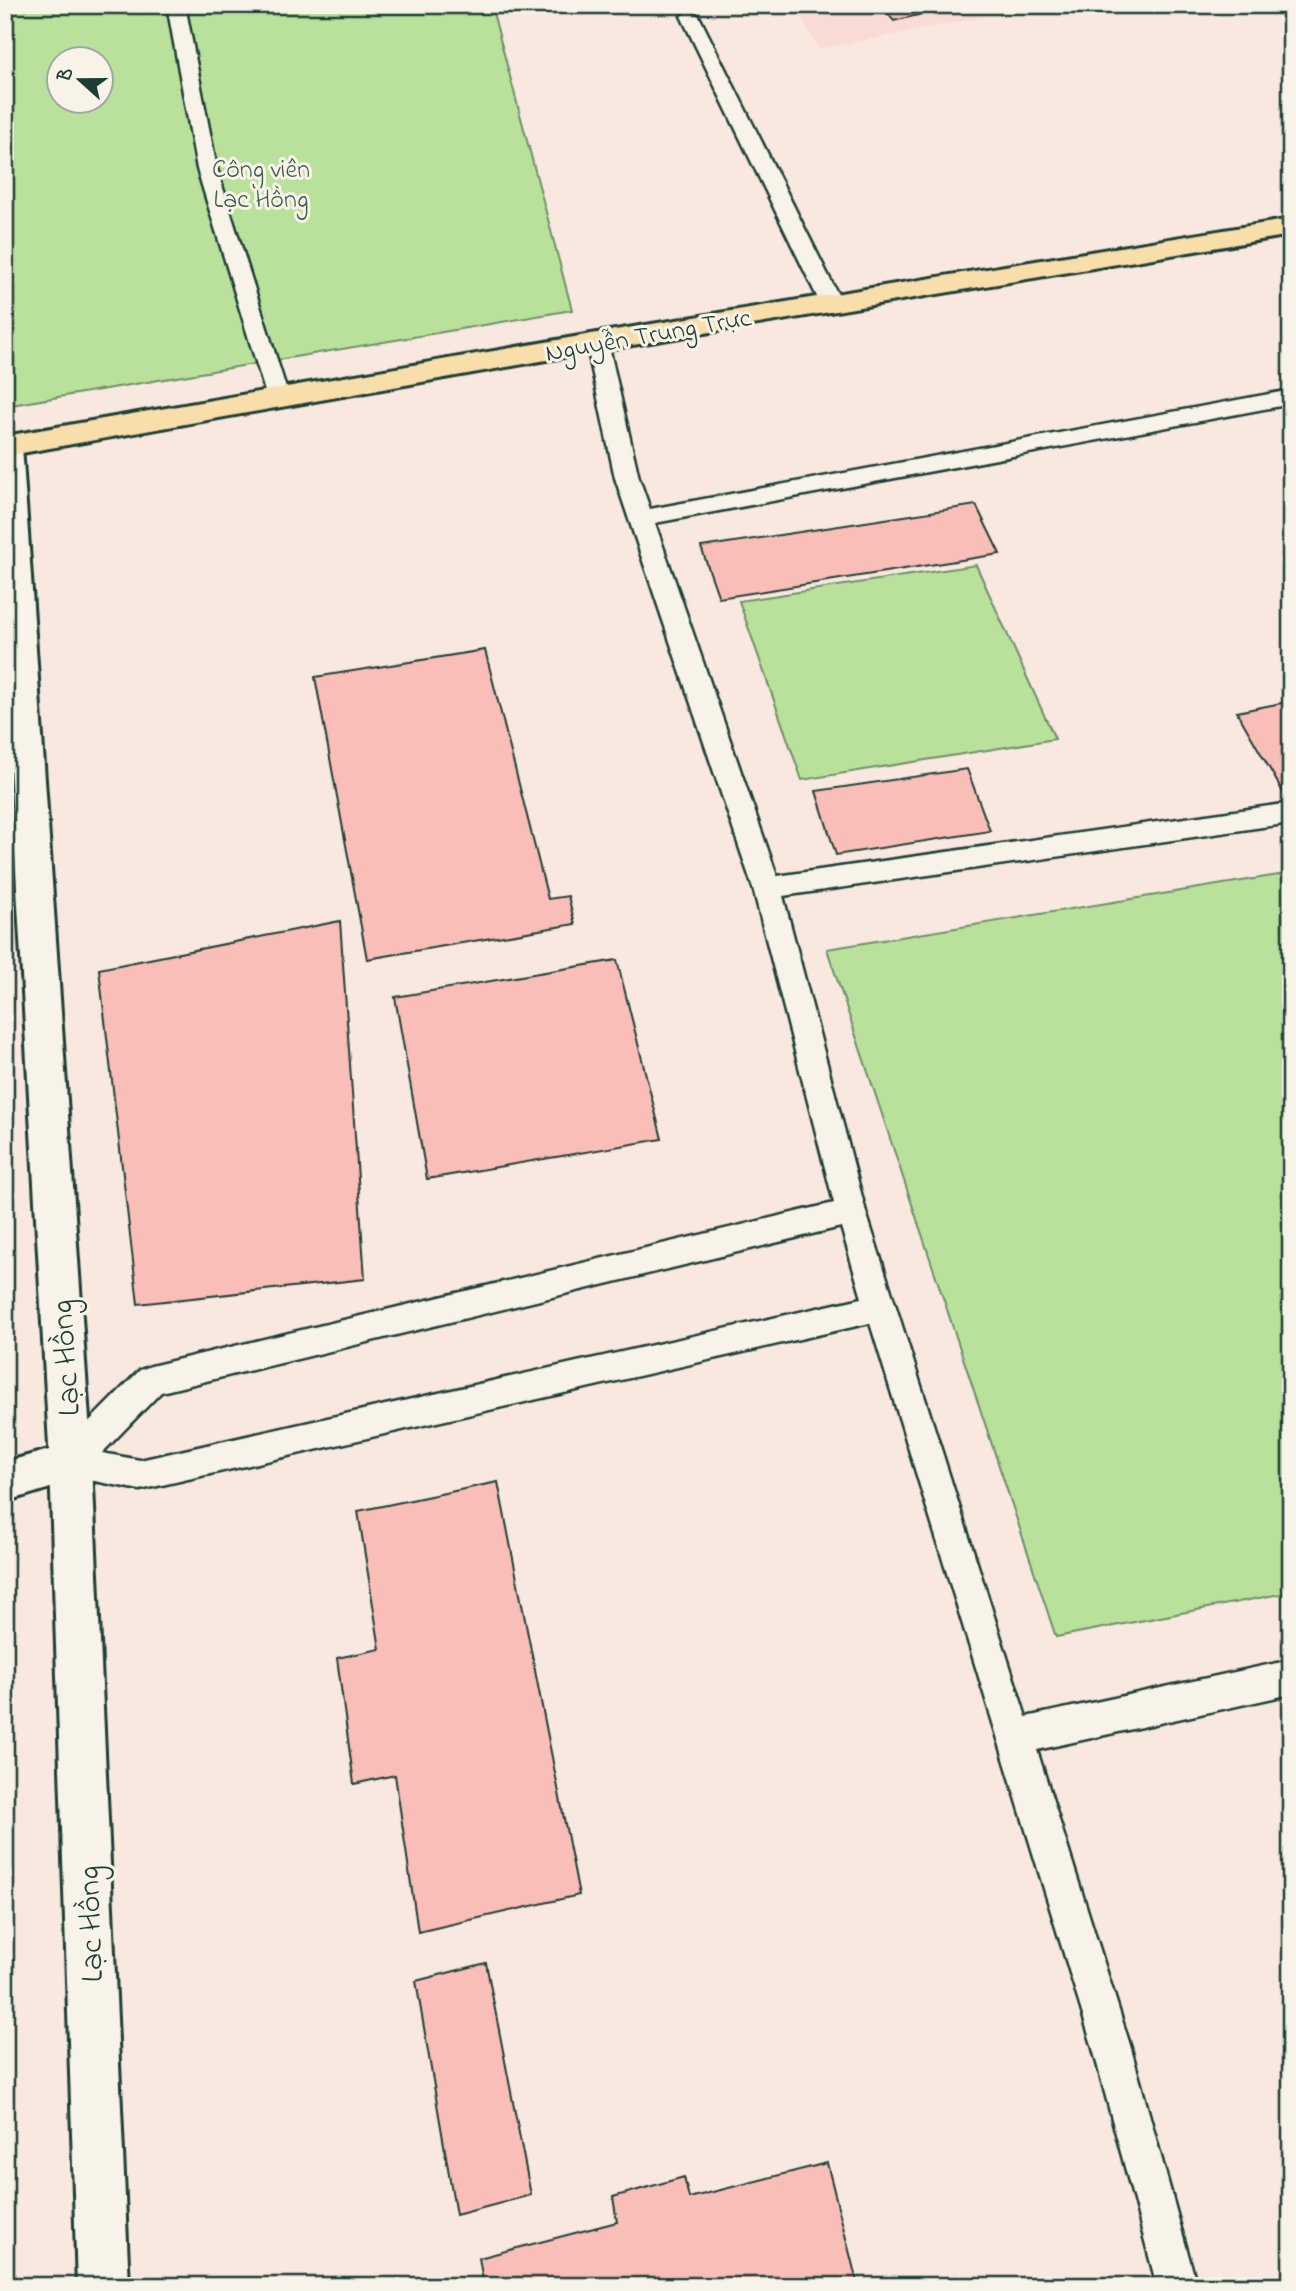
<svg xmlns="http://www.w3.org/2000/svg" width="1296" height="2291" font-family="'Indie Flower',sans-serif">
  <rect width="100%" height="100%" fill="#f8e8df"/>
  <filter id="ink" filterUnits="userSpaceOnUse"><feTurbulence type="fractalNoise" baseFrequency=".0143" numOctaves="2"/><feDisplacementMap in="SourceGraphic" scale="14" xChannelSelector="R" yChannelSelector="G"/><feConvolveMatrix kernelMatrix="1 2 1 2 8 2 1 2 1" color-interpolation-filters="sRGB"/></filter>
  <g filter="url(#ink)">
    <path fill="#f9dbd4" d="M794,5H1045L819,49Z"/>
    <path fill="#bae19c" stroke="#6c8f68" stroke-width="2" fill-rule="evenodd" d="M5,5H491L572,310L5,406ZM60,60H102V102H60Z
      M976,565L1055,739L802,780L739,601Z
      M1291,873V1592L1056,1637L827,949Z"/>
    <path fill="#fabeb9" stroke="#1f3d34" stroke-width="2" d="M880,5H940L943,9L894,21Z
      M976,505L1000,554L719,598L701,547Z
      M485,650L548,899L568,896L575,924L367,959L315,677Z
      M1291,701V798L1287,799L1237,712Z
      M967,769L990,831L836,855L816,791Z
      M340,921L365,1279L138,1304L99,969Z
      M617,960L662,1139L427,1179L395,997Z
      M498,1482L579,1895L418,1932L395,1775L354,1784L337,1658L380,1649L358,1511Z
      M486,1963L531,2195L456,2215L416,1981Z
      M827,2163L858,2286H484L479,2258L617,2222L613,2197L684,2177L689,2198Z"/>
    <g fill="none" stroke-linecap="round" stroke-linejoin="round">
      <g stroke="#1f3d34" stroke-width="5">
        <path id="service" d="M167,5H185L217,169L289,398L286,403H270L267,398L197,169Z
          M690,10L699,16L842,303L839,308H823L820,303L681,16Z
          M597,335L605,337L608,342L639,478L650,509L1291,390V404L655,523L777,876L1291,803V823L783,896L866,1212L1026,1717L1291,1660V1694L1037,1750L1130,2045L1197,2286H1157L1092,2045L870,1323L140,1490L59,1474L55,1463L59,1452L140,1370L151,1366L834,1203L753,888L615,478L586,342L589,337ZM841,1227L862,1298L140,1460L102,1453L161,1392Z"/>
      </g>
      <g stroke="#1f3d34" stroke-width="6">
        <path id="minor" d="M71,1444L86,1449L92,1463L86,1477L5,1502V1462Z"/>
      </g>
      <g stroke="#1f3d34" stroke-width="6">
        <path id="secondary" d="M7,436L18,439L22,446L92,1463L129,2286H77L50,1463L5,678Z"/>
      </g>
      <g stroke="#1f3d34" stroke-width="6">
        <path id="primary" d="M1291,219V235L597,351L5,456V436L597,333Z"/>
      </g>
      <use href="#service" fill="#f7f3e8" fill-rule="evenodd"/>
      <use href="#minor" fill="#f7f3e8" fill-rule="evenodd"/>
      <use href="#secondary" fill="#f7f3e8" fill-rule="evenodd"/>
      <use href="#primary" fill="#f8deab" fill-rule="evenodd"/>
    </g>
  </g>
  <g text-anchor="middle" stroke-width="6" stroke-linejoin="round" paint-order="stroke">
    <g font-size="26" fill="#3e5e49" stroke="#f7f3e8">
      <text x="261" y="177">Công viên<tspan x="261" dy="30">Lạc Hồng</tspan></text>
    </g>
    <g font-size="26" fill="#1f3d34" stroke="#f7f3e8">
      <text transform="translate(648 334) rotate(-10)" y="9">Nguyễn Trung Trực</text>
    </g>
    <g font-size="32" fill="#1f3d34" stroke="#f7f3e8">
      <text transform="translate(64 1358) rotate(-94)" y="11">Lạc Hồng</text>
      <text transform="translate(89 1924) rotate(-92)" y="11">Lạc Hồng</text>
    </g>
  </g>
  <rect width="1296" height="2291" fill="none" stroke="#f7f3e8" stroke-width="28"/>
  <rect x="14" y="14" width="1268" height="2263" fill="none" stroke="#1f3d34" stroke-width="2.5" filter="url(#ink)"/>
  <g transform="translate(80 80) rotate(291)"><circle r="33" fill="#f7f3e8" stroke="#a1aaa0" stroke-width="2"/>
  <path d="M0-5L12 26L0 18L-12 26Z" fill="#1f3d34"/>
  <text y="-10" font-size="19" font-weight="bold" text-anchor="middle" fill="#1f3d34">B</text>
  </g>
</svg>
